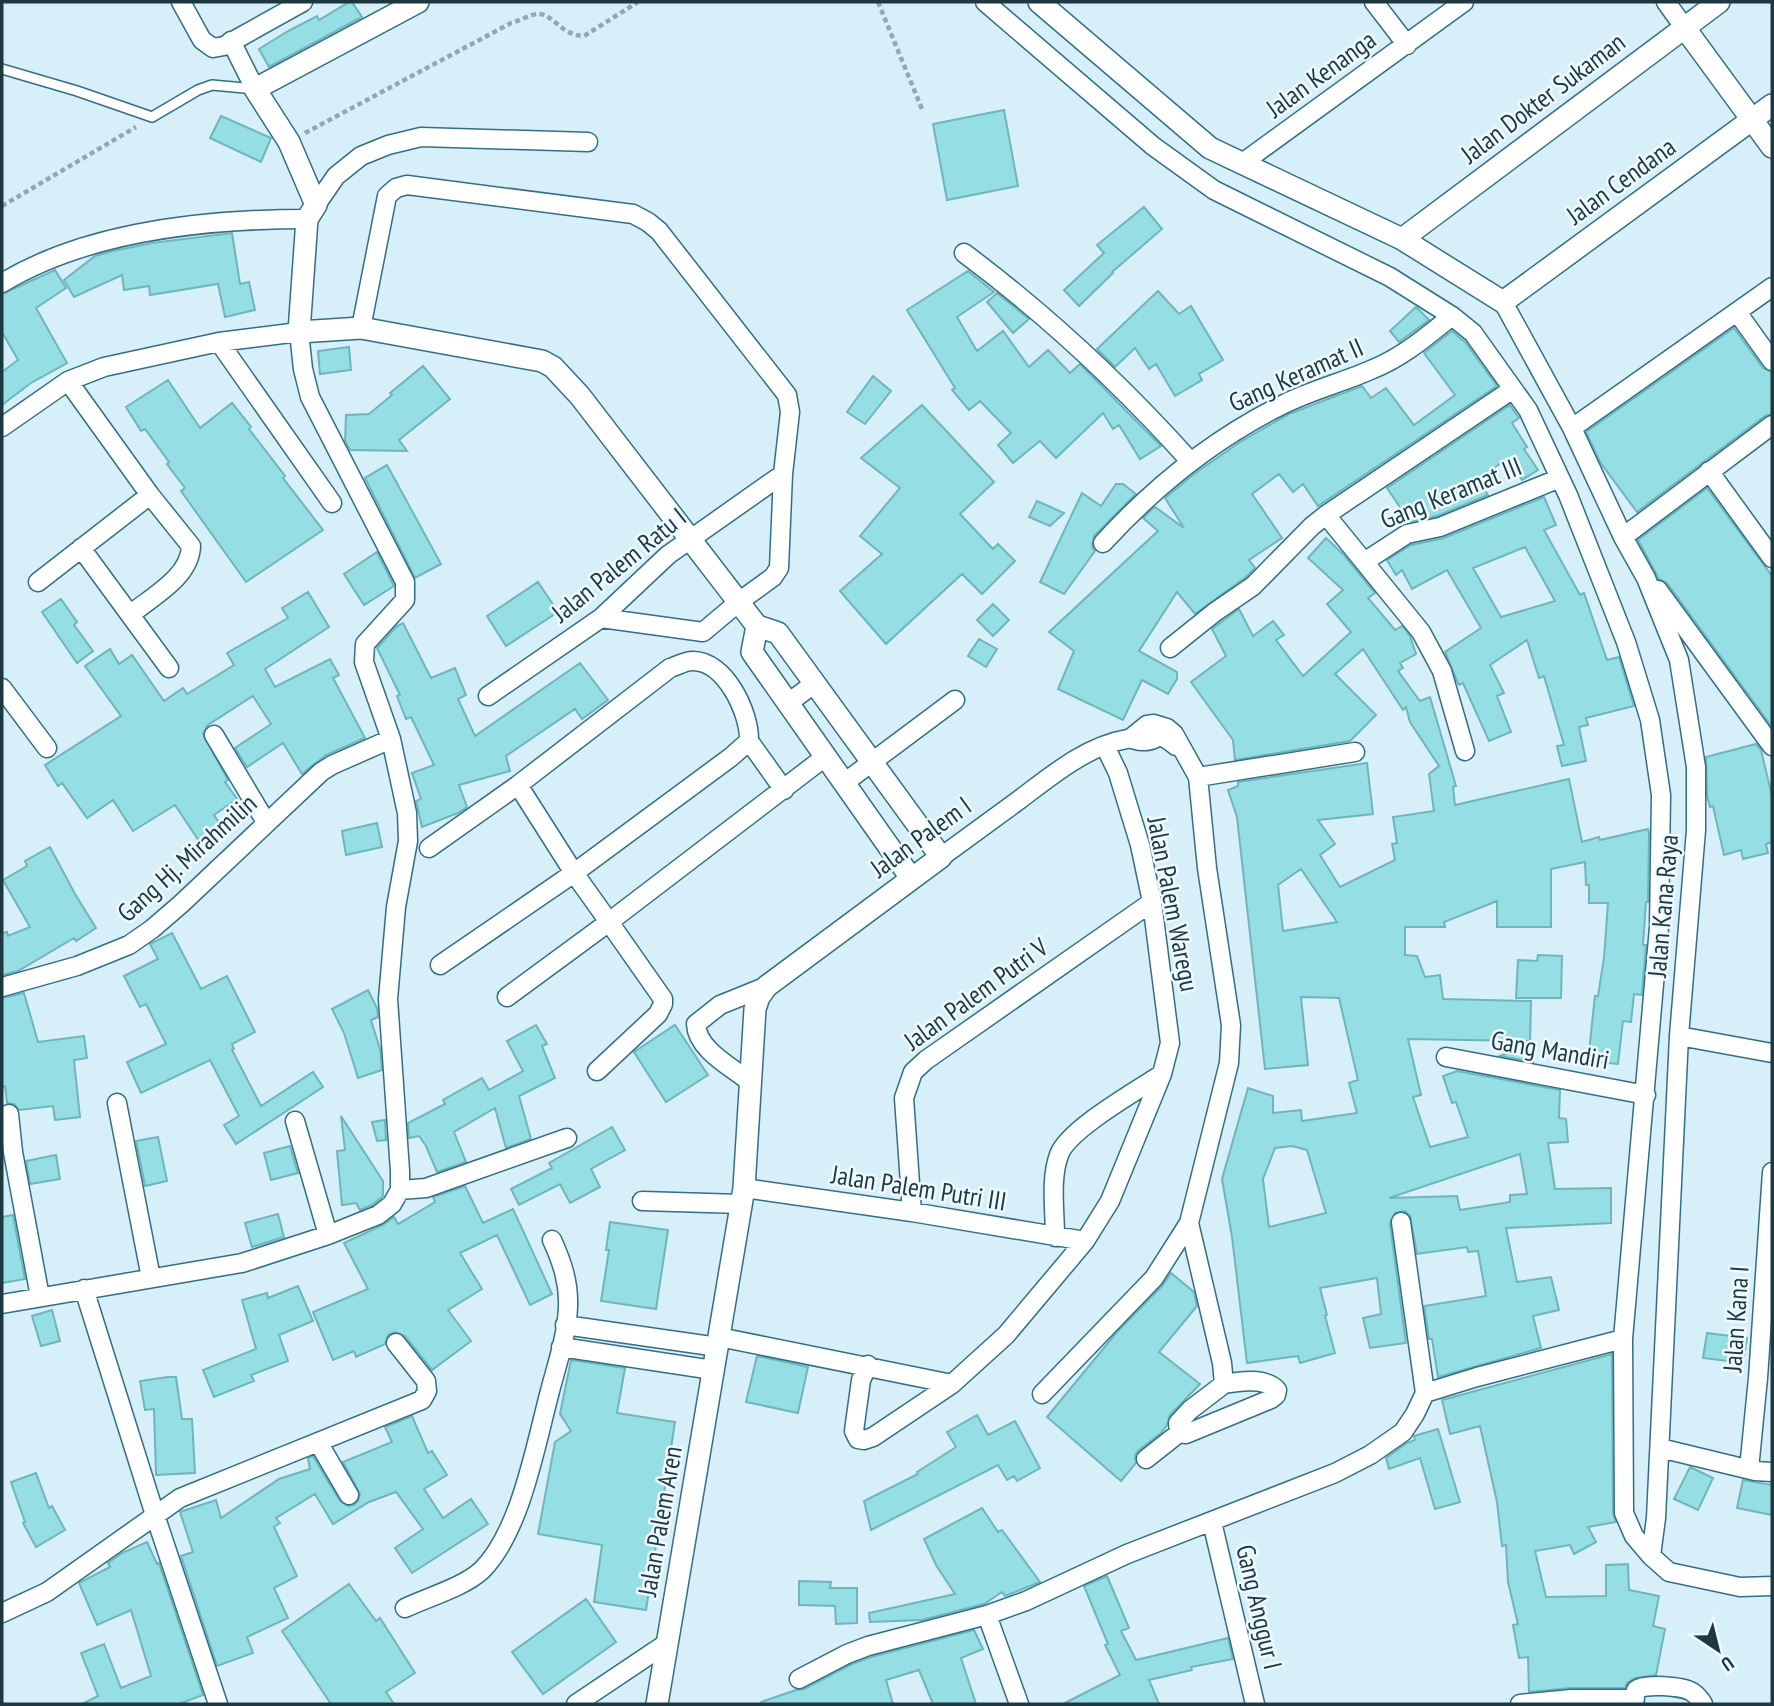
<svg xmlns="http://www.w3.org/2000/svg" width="1774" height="1706" font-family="'PT Sans Narrow',sans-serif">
  <rect width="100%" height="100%" fill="#d7eff9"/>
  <path fill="#95dee4" stroke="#6eb5bc" stroke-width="2" fill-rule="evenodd" d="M349,2H352L362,17L269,67L259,49L288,31L317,16L319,20Z
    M1004,110L1018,186L947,200L933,124Z
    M221,116L271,138L261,162L210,138Z
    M1144,207L1162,229L1112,272L1113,273L1079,306L1064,290L1104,253L1097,245Z
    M232,233L240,284L249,282L255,310L225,317L218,284L150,295L149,286L124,290L122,275L74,297L64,280L95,256L113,251L152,243Z
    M55,270L66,288L36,308L67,363L31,383L2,405V372L18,360L2,332V294Z
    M968,271L994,292L957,317L977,351L1003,331L1029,367L1048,350L1070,373L1080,364L1161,446L1140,459L1119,425L1113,429L1103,413L1056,458L1040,441L1013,463L998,445L1011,433L980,401L969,410L952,390L955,388L907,310Z
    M1158,291L1179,314L1191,306L1223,360L1199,374L1202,380L1175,396L1156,364L1149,369L1135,348L1115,367L1097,349Z
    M997,293L1029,319L1013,333L987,302Z
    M1416,307L1429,320L1399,342L1390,331Z
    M1734,328L1763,368L1772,372V414L1765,416L1637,512L1600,462L1586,432Z
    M1452,331L1466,343L1497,386L1318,506L1303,484L1293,492L1279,474L1252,494L1282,538L1249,560L1255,568L1246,577L1195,614L1177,592L1139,651L1177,672V679L1168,694L1142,680L1123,720L1058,689L1074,651L1049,632L1158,531L1143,518L1151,510L1155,507L1184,528L1165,498L1194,474L1240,442L1289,414L1362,386L1371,398L1386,388L1414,425L1455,395L1424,353Z
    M349,347L351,370L320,374L318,351Z
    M423,366L450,399L399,440L407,451L350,450L345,441L346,415L369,414L392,395L390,393Z
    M873,376L891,391L865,424L847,412Z
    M168,380L200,428L232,403L251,427L249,429L285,476L283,478L323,530L246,582L181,491L185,488L167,464L169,462L145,429L141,431L126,407Z
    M922,405L994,482L960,514L993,549L998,544L1015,561L982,594L962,574L886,644L840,591L882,554L860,536L900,488L861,458Z
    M1510,405L1519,418L1512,423L1527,447L1524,449L1538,470L1522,480L1508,459L1477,478L1488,495L1437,516L1410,522L1387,488Z
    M387,465L441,564L415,578L365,478Z
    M1116,484H1123L1136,494L1094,536L1092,546L1095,551L1064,594L1040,582L1082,493L1101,506Z
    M1707,488L1772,576V727L1667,583L1659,579L1638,540Z
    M1544,497L1556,525L1544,530L1580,595L1584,593L1607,660L1619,657L1634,706L1586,718L1588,725L1579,727L1586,761L1562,766L1557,746L1564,745L1544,676L1539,678L1527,640L1490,665L1504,693L1497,696L1511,732L1489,741L1463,683L1459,685L1457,681L1445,652L1481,628L1447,570L1412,589L1402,570L1396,575L1387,560L1411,545L1444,538ZM1525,547L1555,601L1501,617L1473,568Z
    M1037,501L1064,513L1050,526L1029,517Z
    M1326,538L1344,555L1375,593L1368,598L1395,630L1402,626L1410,636L1416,654L1400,663L1403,668L1398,671L1420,701L1430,697L1456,786L1453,787L1455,805L1569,779L1582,842L1599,837L1600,840L1648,829L1649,833L1648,902H1646L1643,945H1646L1642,995L1634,994L1631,1022L1623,1021L1618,1064L1588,1061L1595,996H1598L1604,958L1608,903H1589V885H1586L1585,862L1551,869V927H1497V901L1444,922L1445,927H1405V955L1417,956L1425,977L1440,975L1443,999L1531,1001L1530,1041L1408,1039L1421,1095L1413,1097L1430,1147L1468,1137L1456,1102L1452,1103L1443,1076L1457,1071L1560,1090L1559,1118L1566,1119L1568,1142L1548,1143L1555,1189L1611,1188V1223L1506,1228L1517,1282L1551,1277L1559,1310L1533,1316L1541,1348L1438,1377L1432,1339H1429L1424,1306L1486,1296L1478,1251L1468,1252L1467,1247L1417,1254L1410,1216L1405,1211L1395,1213L1390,1224L1406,1343L1370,1348L1363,1318L1381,1314L1377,1278L1320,1288L1327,1315L1325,1316L1335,1353L1300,1363L1298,1356L1247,1363L1232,1237L1222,1179L1248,1088L1273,1096V1113L1301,1110L1302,1121L1357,1113L1349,1083L1358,1080L1339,998L1301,997L1308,1065L1265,1069L1237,817L1228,790L1238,786V782L1367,763L1373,814L1318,820L1335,844L1320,855L1340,887L1395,860L1392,844L1397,843L1393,817L1434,811L1429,774L1439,766L1410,722L1406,707L1403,710L1363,649L1335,674L1376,715L1350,741L1235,760L1233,740L1191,682L1226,656L1212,629L1239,609L1253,636L1273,621L1284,635L1276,640L1303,676L1351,632L1327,604L1343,590L1308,558ZM1301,869L1337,922L1283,931L1278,885ZM1292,1146L1307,1150L1326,1213L1269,1227L1263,1179L1275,1148ZM1520,1154L1527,1194L1510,1195V1202L1460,1210L1457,1196L1389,1198Z
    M377,552L394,586L364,605L344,574Z
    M538,582L558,612L506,646L487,616Z
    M308,592L329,627L265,669L275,687L330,659L339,675L333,678L365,738L326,755L302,774L283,743L247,767L235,748L271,724L253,696L208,725L203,734L228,780L225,782L237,799L214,815L221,825L199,841L175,805L133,831L113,800L87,818L62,783L58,786L45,765L121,716L85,666L110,649L119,664L132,655L164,701L183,688L187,694L234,665L227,653L288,618L282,608Z
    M61,599L77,622L74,625L93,651L77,663L42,612Z
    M993,604L1009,620L993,636L977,620Z
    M403,623L431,678L455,668L466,695L458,699L475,736L580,663L608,700L582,719L575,709L506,756L510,771L459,785L467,807L458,813L422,827L416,801L421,799L412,773L434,765L411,717L406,719L397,696L400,695L377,648L397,626Z
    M979,639L997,649L986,667L968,656Z
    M1756,744L1761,750L1772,796V842L1766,844L1768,853L1743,859L1741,850L1724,855L1713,806L1710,807L1707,796L1706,757Z
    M377,823L382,847L346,855L342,831Z
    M50,847L75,894L96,928L76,941L74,938L18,971L2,975V933L7,932L8,936L30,927L3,880L27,866L25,861Z
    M172,933L201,989L227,976L255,1032L232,1044L234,1049L232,1050L261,1106L313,1072L323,1087L236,1144L224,1125L239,1116L210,1060L141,1093L127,1062L166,1044L146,1004L140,1007L124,976L158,959L150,944Z
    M1538,955L1562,956L1561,998H1516L1518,960L1537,961Z
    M368,990L377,1008L378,1017L371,1020L380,1049L382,1070L358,1078L344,1033L332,1009Z
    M24,993L38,1042L84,1036L87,1058L74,1060L80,1117L55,1120L53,1106L19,1110L14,1104L7,1103L5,1086L2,1087V998Z
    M536,1025L547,1044L542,1046L555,1078L519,1096L531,1139L506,1148L495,1108L454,1132L466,1162L437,1172L426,1146L419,1136L409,1138L408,1123L445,1104L443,1100L482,1078L489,1090L523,1071L507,1041Z
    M675,1025L708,1075L666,1102L634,1052Z
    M1535,1044L1533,1062L1500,1056Z
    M341,1116L383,1181V1196L372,1205L360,1210L356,1203L342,1205L337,1151L345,1150Z
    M385,1120L386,1140L377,1141L372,1122Z
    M612,1127L625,1150L591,1169L600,1187L570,1203L560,1184L519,1205L511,1189L552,1168L549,1163Z
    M158,1137L167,1181L145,1186L136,1141Z
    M290,1146L298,1173L271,1180L264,1153Z
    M56,1155L60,1179L30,1184L26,1161Z
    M465,1186L483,1223L513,1209L552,1294L530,1305L497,1235L460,1253L482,1289L448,1310L471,1341L432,1370L405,1336L395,1332L388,1335L385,1344L356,1357L354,1351L333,1360L313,1312L368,1289L344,1243L383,1225L394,1217L398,1224L435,1202L433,1197Z
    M278,1214L284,1237L252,1247L245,1223Z
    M13,1215L25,1279L2,1283V1217Z
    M610,1222L668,1230L656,1309L601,1301L609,1250H606Z
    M1171,1273L1194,1292L1197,1306L1159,1352L1200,1384L1170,1415L1167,1425L1161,1433L1138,1451L1135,1455L1136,1463L1121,1481L1047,1417L1117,1332L1162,1286Z
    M298,1286L313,1321L279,1335L288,1361L251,1375L254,1381L214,1397L203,1370L256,1349L242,1300L267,1293L268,1298Z
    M52,1310L60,1341L41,1346L32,1316Z
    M1707,1333L1747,1338L1743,1363L1703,1358Z
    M1612,1354L1613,1513L1616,1522L1588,1527L1596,1542L1574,1554L1570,1545L1535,1551L1546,1597L1606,1596V1565L1628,1564L1629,1590L1659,1596L1653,1626L1665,1629L1656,1675L1635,1678L1627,1683L1625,1688H1570L1529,1692L1528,1657L1519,1658L1513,1625L1518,1624L1508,1582L1506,1545L1502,1546L1497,1502L1480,1426L1450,1434L1442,1400Z
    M757,1356L808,1367L798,1413L746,1402Z
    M571,1360L625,1368L617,1413L675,1422L646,1610L594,1602L602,1545L538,1534L555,1442L571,1431L560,1414Z
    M168,1377H176L182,1419H192L195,1473L156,1475L154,1409L145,1410L140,1381Z
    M977,1415L988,1435L1015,1421L1040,1468L1017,1481L1014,1476L1007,1480L998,1465L871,1530L864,1501L918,1474L917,1472L956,1447L947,1432Z
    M412,1416L428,1453L432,1451L447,1475L424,1489L443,1518L471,1499L488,1524L412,1573L395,1548L423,1529L396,1492L369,1502L333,1524L315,1494L276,1518L280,1523L274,1527L297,1576L274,1588L288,1618L247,1637L253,1653L217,1666L181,1556L193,1552L180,1512L216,1500L221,1518L279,1479L310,1469L308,1458L313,1456L340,1501L348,1506L354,1505L358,1501L360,1494L343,1462L392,1442L385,1427Z
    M1438,1429L1460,1502L1435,1509L1420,1458L1389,1469L1386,1458L1407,1443L1415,1440L1414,1436Z
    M1690,1467L1713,1478L1698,1510L1674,1499Z
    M36,1473L49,1508L52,1506L65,1530L36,1547L23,1523L25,1522L11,1482Z
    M1743,1480L1772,1485V1515L1737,1508Z
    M982,1508L998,1532L1002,1530L1040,1582L1005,1596L1002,1592L984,1604L922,1620L870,1622L869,1613L955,1594L936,1565L924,1539Z
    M147,1542L157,1564L159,1563L203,1695L179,1704H82L98,1696L81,1653L104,1644L121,1688L151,1676L131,1610L97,1625L79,1583L110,1567L108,1563L122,1553Z
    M1107,1576L1129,1628L1121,1631L1136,1660L1228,1638L1233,1659L1191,1667L1192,1670L1149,1680L1159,1704H1063L1120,1675L1105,1645L1108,1644L1084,1586Z
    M799,1581L831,1582L830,1588H857V1623L836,1624L835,1606L799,1605Z
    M349,1584L376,1621L380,1618L415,1673L386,1692L394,1704H331L282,1631Z
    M586,1599L616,1642L543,1694L512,1652Z
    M974,1630L983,1649L961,1658L976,1704H933L919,1670L886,1680L893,1704H762L761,1702L796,1690L804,1689L852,1664L871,1657Z"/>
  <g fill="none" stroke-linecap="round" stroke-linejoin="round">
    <g stroke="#306f85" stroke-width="12">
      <path id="service" d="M2,69L77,91L152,117L198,90L212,85L255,89"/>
    </g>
    <g stroke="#306f85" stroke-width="21">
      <path id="minor" d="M181,2L202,40L213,48L224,46L303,2
        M985,2L1153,146L1214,190L1390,277L1452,316L1473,333L1528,410L1568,495L1626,642L1650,720L1661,795L1659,927L1623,1339L1624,1513L1634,1536L1651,1556L1669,1572L1740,1587L1772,1586
        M1374,2L1407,45
        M1666,2L1684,27
        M231,41L255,89
        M1241,164L1464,2
        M316,205L336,176L361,156L388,145L421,137L588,142
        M964,253C1047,315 1121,384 1190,461
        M2,283C88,231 208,219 307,219
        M1503,302L1572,428L1623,537L1646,578L1679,660L1696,767V830L1679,1036L1656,1518L1651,1556
        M1737,312L1772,361
        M361,328L387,196L396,188L407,185L633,214L648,222L659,231L787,395L790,412L783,474L779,568L773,577L740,601L703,632L601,618
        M219,342L332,503
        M68,381L150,495L191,546C190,577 153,596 131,614
        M2,427L68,381L104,367L219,342L299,332L303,369L310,397L405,582V600L365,644L364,662L391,739L407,813L408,841L396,907L388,999L400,1171V1190L392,1204L378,1215L328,1235L242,1263L2,1304
        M1572,428L1772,287
        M1709,471L1772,558
        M1326,515L1421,632L1442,671L1465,751
        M1623,537L1772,425
        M1103,543C1155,486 1215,438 1284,404C1312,390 1344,382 1373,369C1403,357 1427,336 1452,316
        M81,548L169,668
        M1364,562L1407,534L1440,527L1560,478
        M38,582L150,495
        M1658,590L1772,746
        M1170,648L1215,612L1253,586L1312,526L1326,515L1513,389
        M2,688L47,748
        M488,696L601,618L668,555L783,474
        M787,704L815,683
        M214,735L266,822
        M749,741L784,790
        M1198,777L1355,752
        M844,783L955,700
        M429,848L518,785L574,873L609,922L507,997
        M941,857C967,838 993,819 1019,800C1051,776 1086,746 1127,739C1133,738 1136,741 1142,741C1161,742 1154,728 1176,746
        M440,965L574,873L731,757L749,741C750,713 725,660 692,661C685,661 677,666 670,668L518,785
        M2,987L77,966L129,945L152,929L181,904L321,772L332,765L391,739
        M1679,1036L1772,1053
        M1446,1057L1646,1095
        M597,1071L658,1014L663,1004V999L609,922L825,757
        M750,1082C732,1067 697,1050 696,1024L720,1005L767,986
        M117,1103L151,1278
        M9,1114L13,1152L40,1297
        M295,1121L328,1235
        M744,1188L912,1212L1085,1241
        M400,1190L426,1188L567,1138
        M642,1201L741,1204
        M912,1212L904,1098L913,1072L926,1060L1152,902
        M1401,1222L1425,1393
        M1055,1237C1055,1211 1050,1179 1059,1155C1067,1130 1138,1090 1162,1074
        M84,1289L155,1515L218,1704
        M565,1325L718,1347
        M719,1337L952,1384
        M561,1347L713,1370
        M868,1365L861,1380L854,1431L858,1439L864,1440L873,1437L952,1384L1006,1335L1085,1241L1110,1201L1162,1074L1170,1043L1152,902L1140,845L1118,773L1105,746
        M1042,1394L1154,1278L1189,1223L1229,1063L1231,1025L1207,868L1198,777L1174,734L1167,728L1154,724L1147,725L1131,738
        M1179,1433L1186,1434L1271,1399L1276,1395L1277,1390C1265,1377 1240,1381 1224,1384L1222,1363L1189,1223
        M318,1442L349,1495
        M1660,1448L1755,1471L1772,1472
        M1146,1459L1179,1433L1178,1423L1190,1410L1224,1384
        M1749,1469L1758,1378L1772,1172
        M1212,1522L1255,1704
        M405,1608C428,1597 464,1587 482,1570C521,1531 536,1443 550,1391C557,1364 567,1335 568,1307C569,1282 562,1262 552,1240
        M2,1613L47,1592L180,1498L422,1400L427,1391L426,1381L396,1343
        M987,1615L1019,1704
        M799,1679L847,1654L868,1646L987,1615L1026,1601L1127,1554L1335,1473L1370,1455L1403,1432L1415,1414L1425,1393L1477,1377L1623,1339
        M576,1704L667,1643
        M1520,1704L1571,1699H1635
        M1633,1704L1636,1690C1644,1683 1683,1686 1692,1692C1697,1695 1700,1699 1703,1704"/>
    </g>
    <g stroke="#306f85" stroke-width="24">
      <path id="tertiary" d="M418,2L255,89L289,142L316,205L307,219L299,332L361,328L542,361L553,367L580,396L757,626
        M1039,2L1210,148L1402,239L1503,302L1772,105
        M1684,27L1772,147
        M1402,239L1719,2
        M657,1704L744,1188L755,1009L759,997L767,986L941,857L778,633L757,626L752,652L911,878"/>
    </g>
    <path stroke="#90a8b2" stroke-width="4.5" stroke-dasharray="5 3.5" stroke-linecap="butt" d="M878,2L922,109
      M305,133L511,23C519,21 531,14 538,14C554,14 560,35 584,36L638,2
      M2,206L136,127"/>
    <use href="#service" stroke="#fff" stroke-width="9"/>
    <use href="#minor" stroke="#fff" stroke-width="18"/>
    <use href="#tertiary" stroke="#fff" stroke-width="21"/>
  </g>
  <g text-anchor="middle" stroke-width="5" stroke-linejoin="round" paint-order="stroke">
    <g font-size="26" fill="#1e3842" stroke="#eefaff">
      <text transform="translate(1321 74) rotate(-36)" y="9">Jalan Kenanga</text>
      <text transform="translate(1543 98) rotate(-37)" y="9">Jalan Dokter Sukaman</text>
      <text transform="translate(1621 181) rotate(-36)" y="9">Jalan Cendana</text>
      <text transform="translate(1296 375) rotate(-24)" y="9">Gang Keramat II</text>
      <text transform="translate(1451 493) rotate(-22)" y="9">Gang Keramat III</text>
      <text transform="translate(619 565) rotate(-39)" y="9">Jalan Palem Ratu I</text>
      <text transform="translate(921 837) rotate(-36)" y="9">Jalan Palem I</text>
      <text transform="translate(187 858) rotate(-42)" y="9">Gang Hj. Mirahmilin</text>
      <text transform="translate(1173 904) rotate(79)" y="9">Jalan Palem Waregu</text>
      <text transform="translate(1663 906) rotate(-85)" y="9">Jalan Kana Raya</text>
      <text transform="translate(976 994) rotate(-36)" y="9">Jalan Palem Putri V</text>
      <text transform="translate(1550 1050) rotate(10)" y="9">Gang Mandiri</text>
      <text transform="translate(919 1188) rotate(9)" y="9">Jalan Palem Putri III</text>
      <text transform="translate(1736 1319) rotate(-86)" y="9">Jalan Kana I</text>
      <text transform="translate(660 1521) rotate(-80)" y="9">Jalan Palem Aren</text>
      <text transform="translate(1259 1607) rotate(77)" y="9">Gang Anggur I</text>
    </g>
  </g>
  <rect width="1774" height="1706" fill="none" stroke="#1e3842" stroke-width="7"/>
  <g transform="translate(1718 1650) rotate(145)" stroke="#eefaff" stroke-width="5" paint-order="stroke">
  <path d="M0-5L12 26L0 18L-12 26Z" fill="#1e3842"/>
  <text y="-10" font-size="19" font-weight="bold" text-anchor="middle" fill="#1e3842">U</text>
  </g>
</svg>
